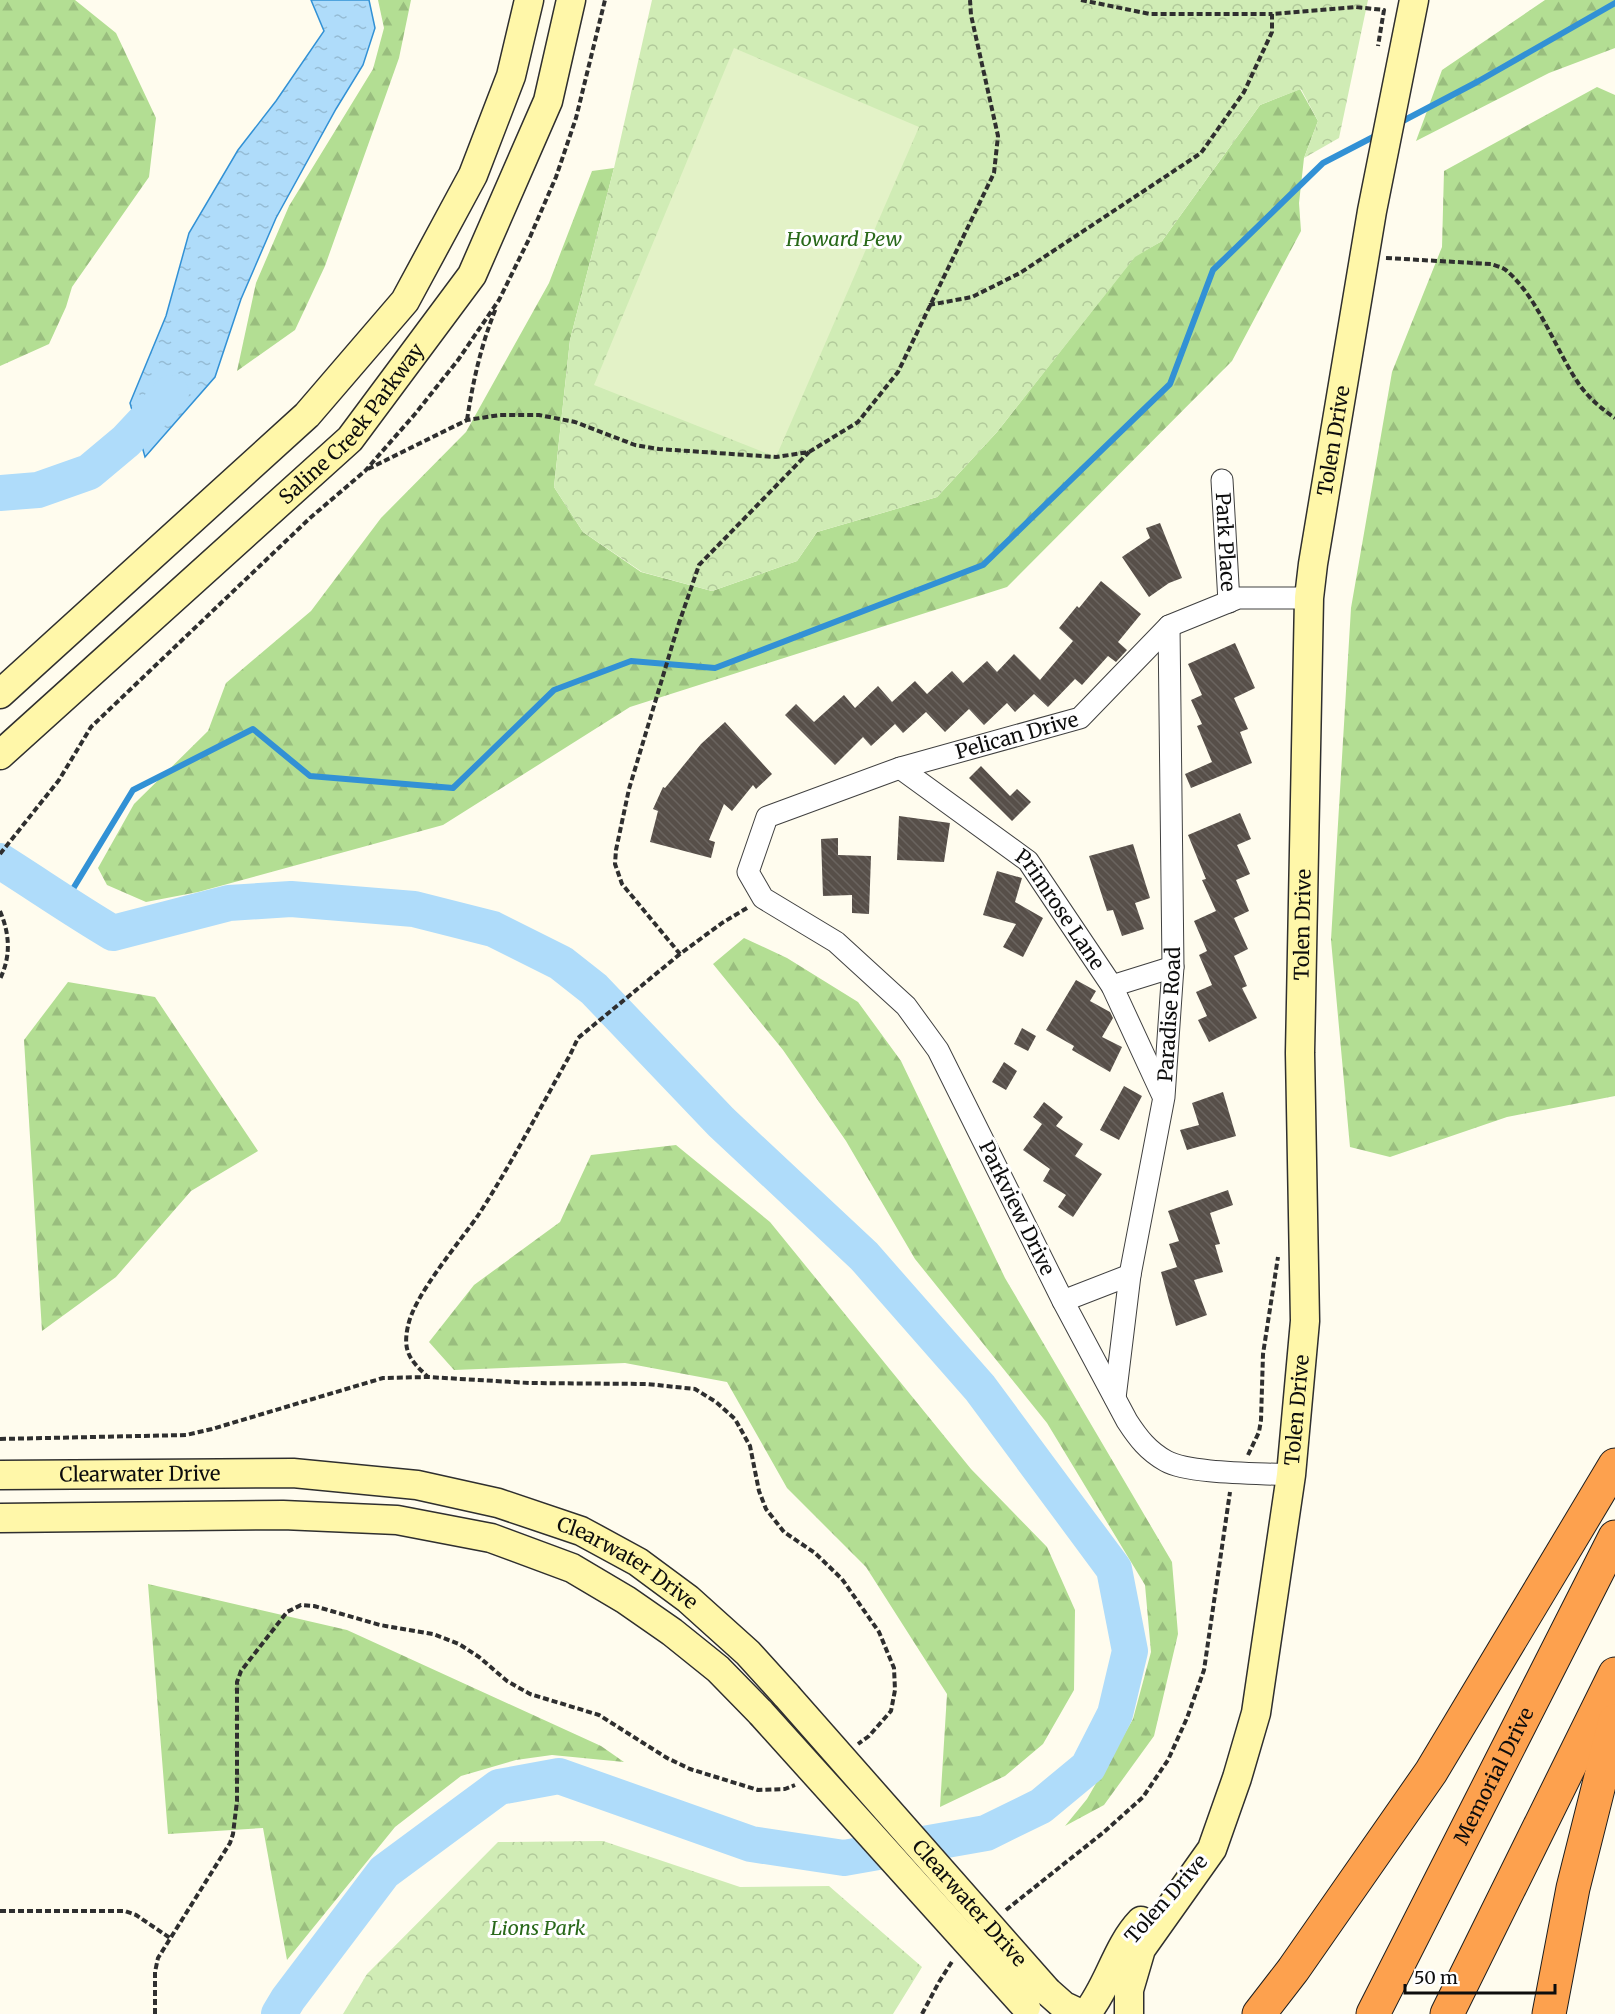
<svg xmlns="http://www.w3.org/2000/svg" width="1615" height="2014" font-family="Merriweather,serif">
  <defs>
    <pattern id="forest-firs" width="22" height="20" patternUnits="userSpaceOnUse" patternTransform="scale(1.5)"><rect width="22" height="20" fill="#b3de93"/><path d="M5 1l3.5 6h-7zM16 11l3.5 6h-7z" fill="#99bd7e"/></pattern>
    <pattern id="park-crowns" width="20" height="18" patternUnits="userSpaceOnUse" patternTransform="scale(1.5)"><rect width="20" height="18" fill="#d0ecb5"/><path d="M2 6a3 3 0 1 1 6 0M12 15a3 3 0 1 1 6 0" fill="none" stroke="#b1c99a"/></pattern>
    <pattern id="water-ripples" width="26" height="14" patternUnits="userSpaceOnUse" patternTransform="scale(1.5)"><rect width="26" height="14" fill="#afdcfa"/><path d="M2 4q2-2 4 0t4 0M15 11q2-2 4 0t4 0" fill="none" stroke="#95bcd5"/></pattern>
    <pattern id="building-back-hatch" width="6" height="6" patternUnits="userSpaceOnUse" patternTransform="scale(1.5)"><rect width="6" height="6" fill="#574f49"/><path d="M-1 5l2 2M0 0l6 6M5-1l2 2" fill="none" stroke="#6a645f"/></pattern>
  </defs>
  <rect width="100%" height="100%" fill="#fffcee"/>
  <path fill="url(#forest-firs)" d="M0,0H75L116,33L156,118L149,177L72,287L66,307L49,344L0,366Z
    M378,0H411L399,58L325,266L295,330L237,371L256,283L289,206L373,69L384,28Z
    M1545,0H1615V48L1549,73L1416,141L1442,70Z
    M1597,87L1615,95V1096L1507,1117L1390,1157L1350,1147L1331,940L1351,608L1392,372L1442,247L1444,171Z
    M1300,89L1318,121L1304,158L1299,203L1301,231L1232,361L1007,587L630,707L443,825L198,892L146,902L107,885L98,868L134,804L208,731L226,683L311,611L381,518L466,432L549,283L592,171L614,168L570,340L554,487L583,532L641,572L712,591L797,561L817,532L937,497L997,432L1135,256L1162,241L1260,105Z
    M744,938L787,958L858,1002L901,1061L1005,1278L1172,1562L1178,1634L1154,1736L1104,1805L1065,1826L1087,1799L1133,1719L1151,1652L1145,1585L1047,1423L915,1259L846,1141L783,1050L713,964Z
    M68,982L155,997L258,1151L191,1191L116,1277L42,1331L24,1040Z
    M676,1145L770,1222L971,1469L1047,1547L1075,1610L1074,1690L1043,1744L1005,1776L940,1807L947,1694L866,1567L787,1488L727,1382L625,1363L454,1370L429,1342L474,1285L560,1222L591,1155Z
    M148,1584L347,1630L601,1746L624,1762L552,1755L516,1760L461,1776L395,1827L287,1960L263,1828L168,1834Z"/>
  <path fill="url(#park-crowns)" d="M652,0H1368L1339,138L1304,158L1318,121L1301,89L1260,105L1162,241L1135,257L997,432L937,497L817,532L797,561L712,591L642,572L583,532L554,487L570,340L614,168Z
    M603,1841L740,1887L829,1886L922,1967L893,2014H343L367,1974L498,1842Z"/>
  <path fill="#e3f2c7" d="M734,48L919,127L776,457L594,385Z"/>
  <path fill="url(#water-ripples)" stroke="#3291d5" stroke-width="1.5" d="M311,0H369L375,28L363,65L336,109L276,218L241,299L215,377L145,457L130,403L166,316L189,233L238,150L276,101L324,31Z"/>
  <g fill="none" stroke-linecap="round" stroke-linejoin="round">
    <path stroke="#3291d5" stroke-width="6" d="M1399,123L1477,82L1615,3
      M65,902L133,790L253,729L310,776L453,788L554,690L631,661L715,668L983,565L1170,384L1213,270L1323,163L1377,135"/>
    <path stroke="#afdcfa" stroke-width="36" d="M0,493L38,490L89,472L126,441L171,393
      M0,861C38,885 74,910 113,933L229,903L291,899L414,909L493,929L561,963L594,989L721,1122L864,1256L980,1388L1114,1569L1130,1651L1115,1714L1088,1767L1041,1806L986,1833L844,1858L751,1844L559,1776L499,1787L384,1872L288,1999L279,2014"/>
  </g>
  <path fill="url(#building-back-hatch)" d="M1160,523L1182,578L1169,583L1149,597L1122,557L1150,538L1146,528Z
    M1101,581L1141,614L1118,642L1127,650L1116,662L1108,656L1082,685L1075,679L1048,707L1034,694L1015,712L1007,703L984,725L969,709L945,732L926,712L903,733L895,724L871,746L863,737L835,765L785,715L796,704L814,722L844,695L855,708L878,686L892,702L915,681L927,694L952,671L963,683L987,661L997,672L1014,654L1040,680L1073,641L1059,628L1077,606L1079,608Z
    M1235,643L1255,688L1234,698L1248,729L1240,732L1252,763L1191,788L1185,774L1212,762L1197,726L1202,724L1191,700L1202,695L1188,664Z
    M725,722L772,774L756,789L753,785L732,811L724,804L709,840L715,842L711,858L650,842L658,811L653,809L663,787L665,788L701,744Z
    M981,766L1010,796L1017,789L1031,802L1012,821L969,778Z
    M1240,813L1251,839L1237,845L1250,874L1236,880L1249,911L1234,918L1248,949L1234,956L1247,986L1242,988L1257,1018L1209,1042L1198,1020L1207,1016L1196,992L1212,985L1199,955L1207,951L1194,921L1216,911L1202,880L1206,879L1188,835Z
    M899,816L950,823L944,862L897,860Z
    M838,838V855L871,856L869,914L852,913V895L823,896L821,839Z
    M1133,844L1150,898L1135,903L1144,929L1122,936L1113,910L1107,911L1089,856Z
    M997,871L1022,878L1015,902L1043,918L1023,957L1003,947L1016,924L983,915Z
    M1076,980L1096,991L1090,1001L1110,1012L1113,1018L1102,1037L1122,1047L1110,1072L1072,1050L1074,1046L1046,1030Z
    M1022,1028L1036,1036L1028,1051L1014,1044Z
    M1004,1062L1017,1071L1006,1090L992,1082Z
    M1124,1086L1142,1096L1119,1140L1100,1130Z
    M1223,1092L1236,1136L1187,1150L1180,1130L1199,1125L1192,1103Z
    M1044,1102L1063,1117L1056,1126L1083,1144L1075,1156L1102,1174L1073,1217L1058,1207L1066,1195L1043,1181L1050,1169L1023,1150L1042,1124L1033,1117Z
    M1228,1190L1233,1205L1210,1213L1220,1244L1215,1245L1223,1272L1194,1280L1207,1315L1176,1326L1161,1272L1177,1267L1169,1244L1179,1241L1168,1211Z"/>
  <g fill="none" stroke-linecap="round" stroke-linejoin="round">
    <g stroke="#404040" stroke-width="23">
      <g id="street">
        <path id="s1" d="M1222,480L1229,602"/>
        <path id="s2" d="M900,768L1028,861L1112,986L1162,1094"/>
        <path d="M1112,986L1173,967"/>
        <path d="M1063,1301L1130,1275"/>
        <path id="s3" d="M1115,1398L1130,1275L1164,1097L1173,967L1169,626"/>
        <path id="s4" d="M1291,1475C1261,1473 1189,1474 1166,1461C1148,1451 1138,1438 1127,1421L1063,1301L938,1050L906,1006L836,942L763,898L748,872L767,817L900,768L1080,718L1169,626L1238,598H1309"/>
      </g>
    </g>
    <g stroke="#2f2f2f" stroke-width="31">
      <g id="secondary">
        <path d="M0,694L307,415L405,301L473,175L511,76L529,0"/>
        <path id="s5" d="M0,755L350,439L472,275L548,101L571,0"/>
        <path id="s6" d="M0,1475L293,1473L417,1485L498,1503L581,1531L638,1562L688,1599L748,1653L787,1696"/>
        <path d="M0,1518L283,1515L397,1520L491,1538L572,1568L626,1600L672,1632L718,1669L761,1713"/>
        <path d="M1047,1991L1064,2006L1081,2014"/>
        <path d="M1086,2014C1109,1986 1116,1947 1141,1921"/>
        <path id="s7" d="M1129,2014V1990L1141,1949L1212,1849L1237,1778L1256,1713L1291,1475L1305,1321L1300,1053L1309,598L1313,564L1372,211L1414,0"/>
      </g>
    </g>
    <g stroke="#1e1e1e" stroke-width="35">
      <g id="highway">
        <path d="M1259,2014L1293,1970L1431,1772L1615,1465"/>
        <path id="s8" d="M1373,2014L1615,1537"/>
        <path d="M1447,2014L1615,1674"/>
        <path d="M1549,2014L1573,1888L1615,1721"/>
      </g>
    </g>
    <path stroke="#2f2f2f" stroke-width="4" stroke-dasharray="6 3" stroke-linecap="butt" d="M1081,0L1150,14H1272
      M1386,258L1491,264C1496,266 1503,267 1507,271C1540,300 1556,352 1581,387C1591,400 1602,409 1615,418
      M929,305L972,297L1020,273L1201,153L1244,92L1272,32V14L1355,7L1384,10L1378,46
      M467,420C473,381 481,345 496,308
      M368,469L467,420L500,415H539L575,422L635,445L659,449L776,457L809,452L858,422L898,372L994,173L998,136L971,15L970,0
      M0,854L59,780L91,727L310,518L365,471L415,414L458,360L499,300L530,237L556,177L576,118L605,0
      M747,908L722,923L680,954L622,884L615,864L616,850L629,789L678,626L699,565L809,452
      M0,911C10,935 11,956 0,979
      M680,954L578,1038L570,1055C540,1108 512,1163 479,1214C460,1242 414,1295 408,1326C402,1352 411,1361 428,1377L529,1383L647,1384L695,1389L716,1402L735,1419L750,1446L759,1491L766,1509L784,1532L815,1553L842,1579L879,1632L894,1668L895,1690L891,1711L869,1736L858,1744
      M0,1439L186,1435L212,1429L383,1378L428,1377
      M1248,1455L1259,1432L1261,1420L1263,1354L1278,1257
      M1006,1910L1104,1832L1143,1797L1168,1760L1187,1718L1204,1670L1230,1492
      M0,1911H125L136,1915L170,1938
      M155,2014V1972L158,1958L230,1843L233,1834L237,1801V1682L241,1671L287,1612L301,1605L314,1606L380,1625L433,1634L459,1644L479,1657L507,1681L530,1694L599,1715L667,1758L690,1769L758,1790L785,1789L795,1785
      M922,2014L939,1982L953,1960"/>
    <use href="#street" stroke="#fff" stroke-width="21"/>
    <use href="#secondary" stroke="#fff7a9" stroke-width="28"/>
    <use href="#highway" stroke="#fda14e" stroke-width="33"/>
    <g stroke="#2f2f2f" stroke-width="31" stroke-linecap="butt">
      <g id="secondary-bridge">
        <path id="s9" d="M787,1696L1047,1991"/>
        <path d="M761,1713L1026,2007"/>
      </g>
    </g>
    <use href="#secondary-bridge" stroke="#fff7a9" stroke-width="28"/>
  </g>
  <g text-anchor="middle" stroke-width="6" stroke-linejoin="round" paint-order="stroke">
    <g font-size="20" font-style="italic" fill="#29691a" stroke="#fff">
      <text x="844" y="246">Howard Pew</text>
      <text x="538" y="1935">Lions Park</text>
    </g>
    <g font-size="20" fill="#0d0d0d" stroke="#fff">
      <text dy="7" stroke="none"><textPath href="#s5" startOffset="484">Saline Creek Parkway</textPath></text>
      <text dy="7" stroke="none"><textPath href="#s7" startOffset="1610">Tolen Drive</textPath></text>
      <text dy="7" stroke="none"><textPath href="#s1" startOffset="62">Park Place</textPath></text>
      <text dy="7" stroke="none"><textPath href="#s4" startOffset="1185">Pelican Drive</textPath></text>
      <text dy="7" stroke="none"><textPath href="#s2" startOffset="216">Primrose Lane</textPath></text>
      <text dy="7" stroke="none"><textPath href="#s7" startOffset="1124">Tolen Drive</textPath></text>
      <text dy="7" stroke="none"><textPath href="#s3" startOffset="388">Paradise Road</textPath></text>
      <text transform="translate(1017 1208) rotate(64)" y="7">Parkview Drive</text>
      <text dy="7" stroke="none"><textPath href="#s7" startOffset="638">Tolen Drive</textPath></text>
      <text dy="7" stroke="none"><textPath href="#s6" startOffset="140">Clearwater Drive</textPath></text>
      <text dy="7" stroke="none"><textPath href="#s6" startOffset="644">Clearwater Drive</textPath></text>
      <text dy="7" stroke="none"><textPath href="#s8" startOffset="267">Memorial Drive</textPath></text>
      <text transform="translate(1166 1899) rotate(-48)" y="7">Tolen Drive</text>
      <text dy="7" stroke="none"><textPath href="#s9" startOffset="276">Clearwater Drive</textPath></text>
    </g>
  </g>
  <path d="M1405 1984v9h150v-9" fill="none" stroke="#0d0d0d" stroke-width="3"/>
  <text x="1414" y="1984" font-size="18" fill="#0d0d0d" stroke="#ffffff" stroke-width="4.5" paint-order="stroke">50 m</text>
</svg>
